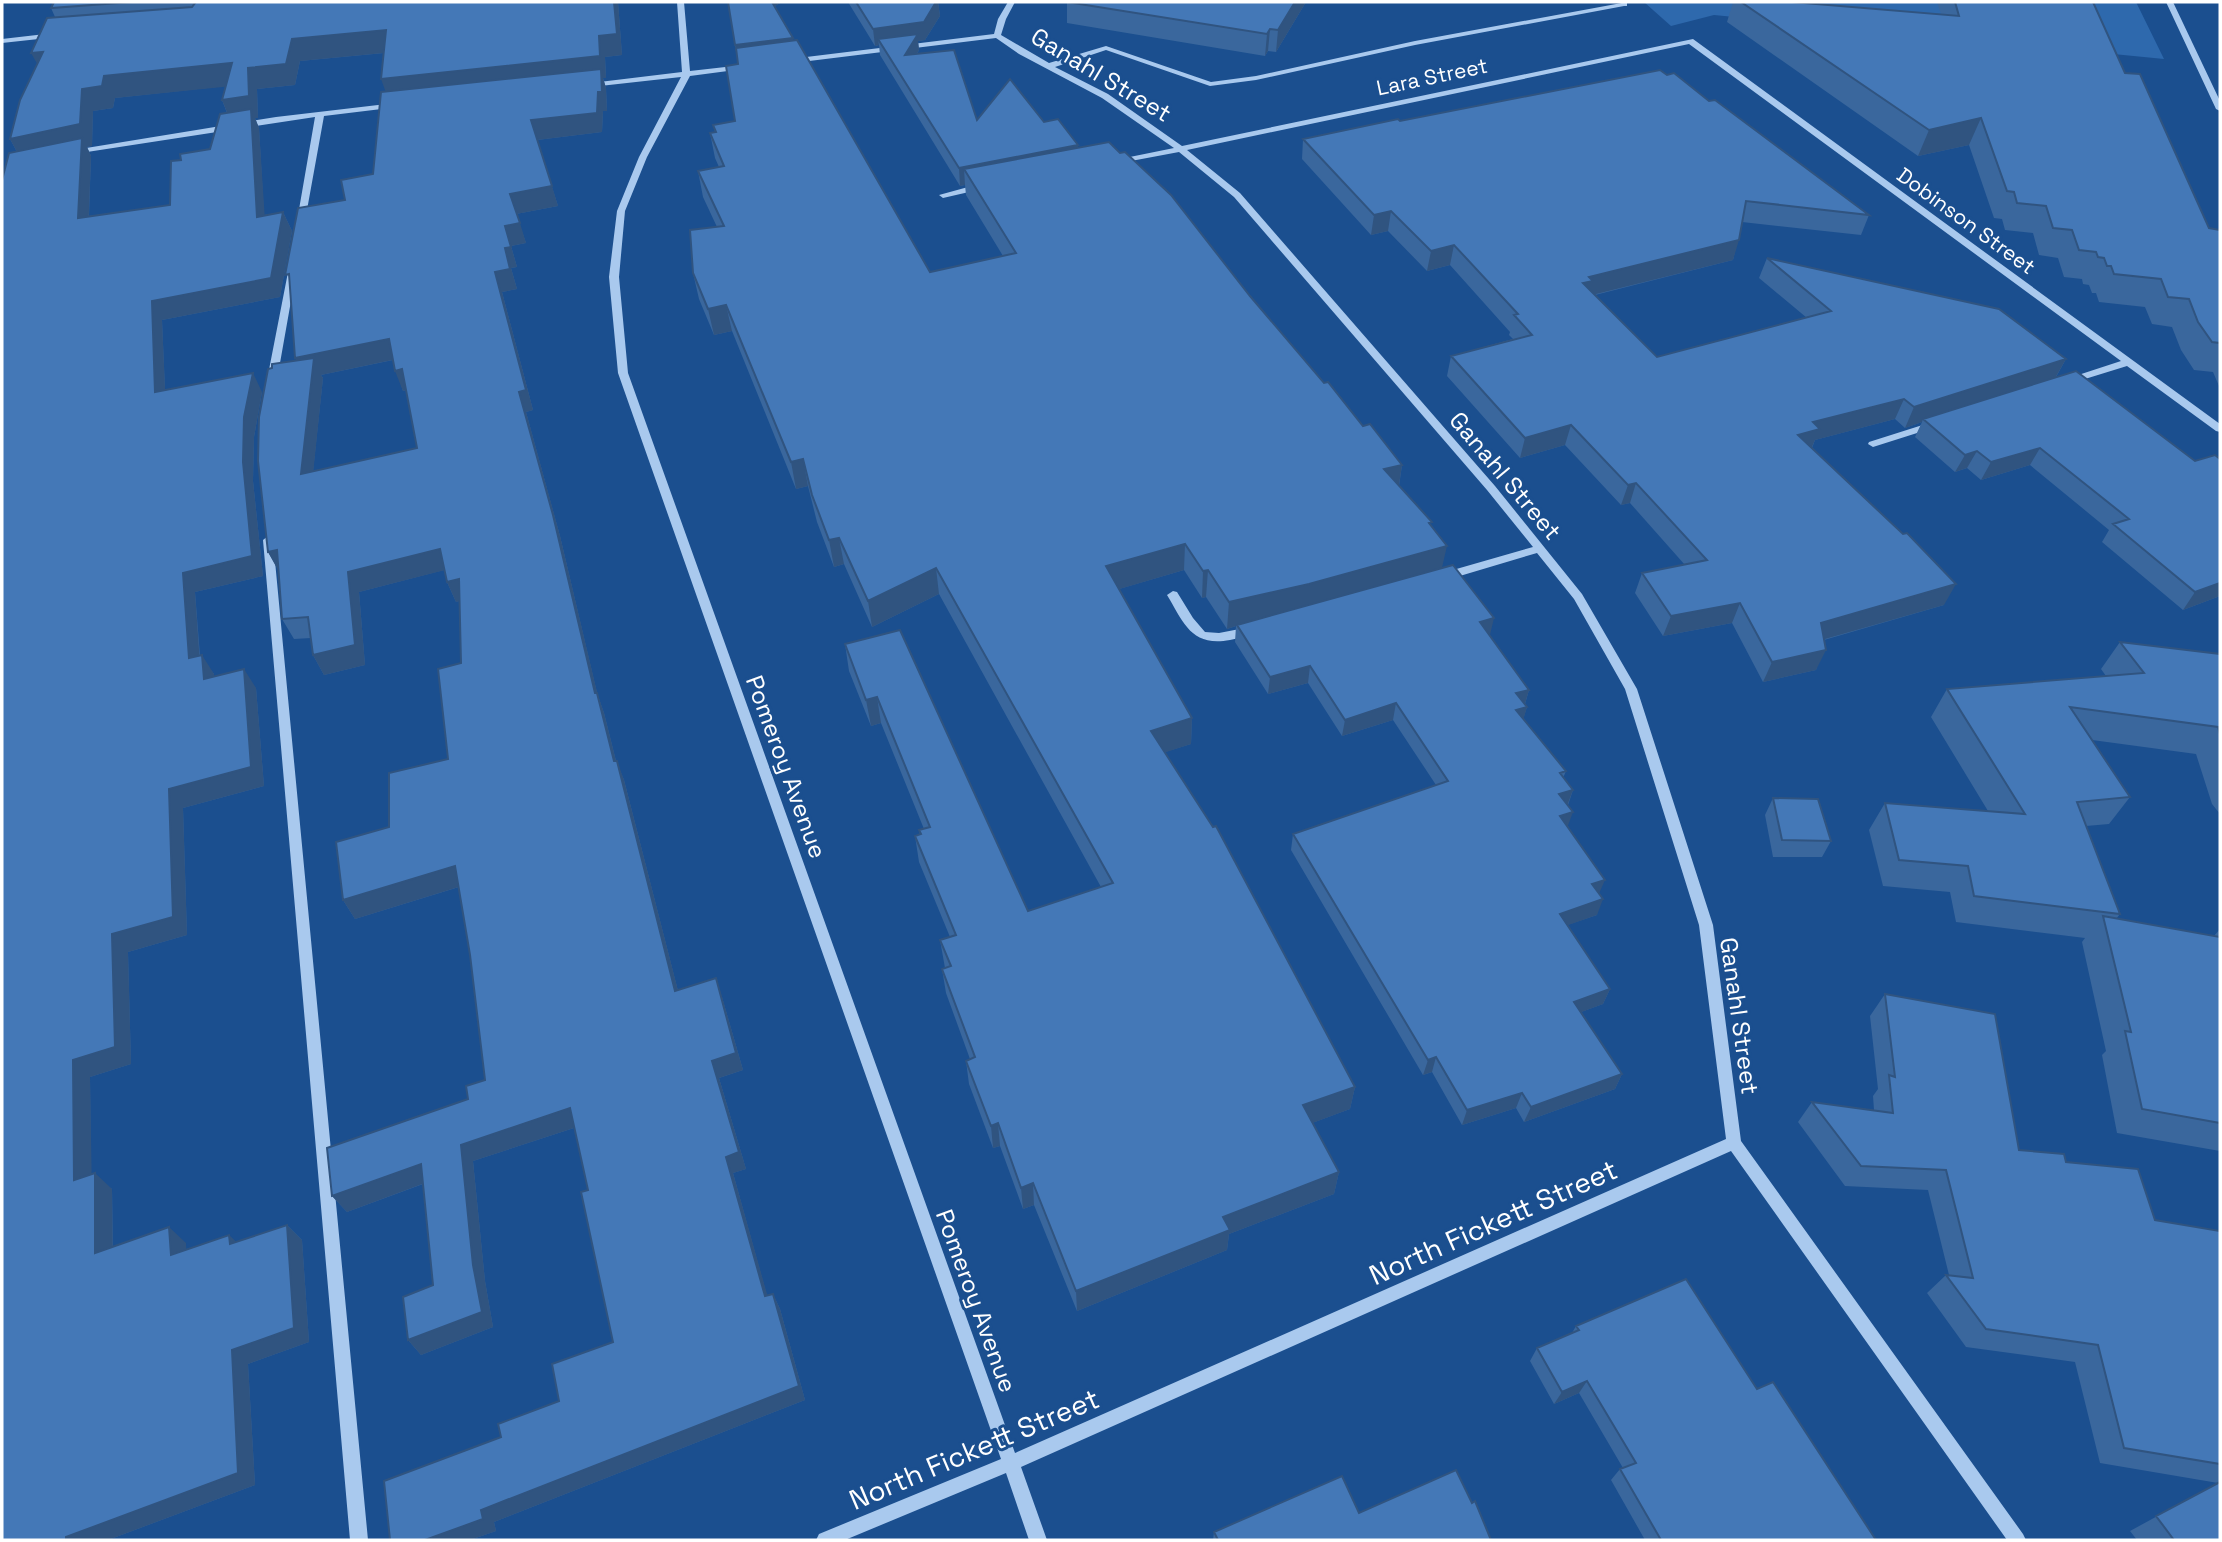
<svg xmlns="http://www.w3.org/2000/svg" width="2222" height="1542" font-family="'Space Grotesk',sans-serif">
  <rect width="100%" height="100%" fill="#1b4f8f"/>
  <path fill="#2e69ad" d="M1644,2H2136L2164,59L1714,15L1671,26Z"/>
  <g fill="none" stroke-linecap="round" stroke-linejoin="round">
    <path fill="#a9c9ee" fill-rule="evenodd" d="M677,2H684L690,71L743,65L747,67L743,69L690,76L647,157L625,211L619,277L628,373L1015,1453L1726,1139L1699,925L1625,689L1574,599L1537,553L1443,581L1439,580L1438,577L1439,574L1533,547L1487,490L1234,197L1179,152L1115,164V160L1174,148L1102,98L1019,54L996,38L793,63L789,61L790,59L994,34L998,19L1008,2H1015L1006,19L1001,35L1049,63L1106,46L1211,82L1256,76L1415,41L1627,2V6H1624L1415,45L1256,80L1210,86L1106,50L1055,67L1108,94L1182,146L1693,39L2220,424V432L2216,431L2127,366L2072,383H2066V379L2121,361L1689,44L1187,150L1240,193L1495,486L1582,594L1637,689L1713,925L1741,1141L2023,1534L2026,1540H2007L1731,1151L1021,1467L1047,1540H1029L1006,1473L845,1540H816L819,1534L1001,1459L618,373L609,277L617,211L639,157L681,77L591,87L587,85L591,83L682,72Z
      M2166,2H2173L2220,101V111L2216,109Z
      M54,33L58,35L57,37L2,43V39Z
      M395,103L399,105L398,107L324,116L305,221L301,224L297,221L315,117L74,154L70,152L74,150L276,117Z
      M979,184L982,185V189L943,198L939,195Z
      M293,264L297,267L277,380L272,383L267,380L289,267Z
      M1932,422L1937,425L1936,427L1873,447L1868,444L1869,442Z
      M268,536L273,540L368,1540H350L263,540Z
      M1173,591L1177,592L1193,618L1205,632L1219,633L1250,627L1256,631C1249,637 1239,638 1230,640C1191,647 1184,623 1167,595Z"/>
  </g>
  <path fill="#3a679d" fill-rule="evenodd" d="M54,2H618L622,55L605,57L606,78H603L606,88L607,111H603L602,132L537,140L558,206L516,214L526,243L511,246L517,267L511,268L517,289L502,292L533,410L526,412L560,536L597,693L604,713L616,761L624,780L678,991L722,997L743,1070L719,1078L746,1169L733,1173L767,1296L773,1294L780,1309L805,1400L494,1522L496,1531L470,1540L501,1437L559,1401L613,1342L588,1190L574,1128L473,1161L485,1281L493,1327L421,1355L408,1340L433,1285L423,1184L347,1212L332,1196L468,1099L485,1080L470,955L459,887L355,919L343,900L389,827L448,759L461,663L459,601L456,602L447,582L444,570L359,592L365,665L324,675L313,655L311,638L294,639L282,619L279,571L268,552L296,361L345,200L373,174L386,92L384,53L300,61L295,85L257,89L258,118H255L259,128L264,215L283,212L292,231L280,297L162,320L165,390L262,392L254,437L253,481L263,576L195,592L200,656L214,674V677L256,688L264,786L183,808L187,935L128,952L131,1064L90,1077L91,1174L112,1189L113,1247L186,1243V1249L237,1242L287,1225L302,1240L309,1342L248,1364L255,1485L108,1540L17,152L10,139L55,17L51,8ZM226,86L222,100L227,113L210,149L181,160L170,205L89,216L91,156L87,147L92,146L93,111L113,108L115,98ZM393,360L403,391L406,390L417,448L313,471L323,378L321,375Z
    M728,2H782L775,6L793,41L930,272L1003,256L966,195L965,185L960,186L880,55L879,45L875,46L848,2H938L940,16L925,40L918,41L919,50L917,54L977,120L1044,122L1078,145V148L1250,296L1324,383L1363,426L1402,465L1399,486L1431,525L1442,568L1529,690L1525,704L1527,707L1523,719L1566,771L1563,778L1573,790L1568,805V826L1599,894L1597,915L1567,925L1610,989L1603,1004L1581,1012L1622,1074L1615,1089L1524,1122L1516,1108L1462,1125L1432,1072L1423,1075L1291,850L1293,834L1436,785L1393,720L1342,736L1308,683L1268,694L1235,642L1236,626L1227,629L1206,597L1202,598L1184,570L1119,589L1192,718L1191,744L1165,752L1355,1087L1350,1109L1312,1123L1339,1172L1334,1194L1229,1234L1227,1250L1077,1311L1034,1205L1023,1209L1000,1146L993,1148L969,1084L966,1061L970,1059L946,993L942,969L945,968L940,940L950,937L919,862L915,836L920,835L919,830L924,829L881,723L871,726L849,671L845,644L1028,911L1101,887L939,594L872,627L844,564L834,567L817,522L808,486L796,489L732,331L714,335L699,299L693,273L717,227L703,197L698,171L719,167L715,158L710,133L715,132L713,125L735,121L738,64Z
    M1067,2H1306L1276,52L1268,51L1265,56L1067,23Z
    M1733,2H1792L1941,14L1937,2H2093L2125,73L2209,228L2220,230V387L2219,386L2213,372L2194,370L2181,350L2172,327L2152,324L2145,307L2099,302L2096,293H2092L2089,285L2083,284L2082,279L2064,277L2058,258L2039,255L2033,233L2005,230L2002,219L1994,218L1969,145L1918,156L1727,22Z
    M1667,75L1709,101L1869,215L1861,235L1742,222L1733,260L1595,295L1657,357L1807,318L1759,278L1767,258L2066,359L2056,377L2220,596L2183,610L2102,542L2109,530L2030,465L1981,480L1967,468L1955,472L1915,437L1922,422L1905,428L1895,419L1815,440L1812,448L1944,605L1824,640L1816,670L1763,682L1732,623L1663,636L1635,593L1642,573L1685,565L1630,503L1621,505L1565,445L1520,458L1447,376L1451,356L1513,339L1509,335L1510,332L1450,265L1427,271L1388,231L1371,235L1302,159L1303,139L1400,121Z
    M2120,642L2220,654V814L2212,804L2196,754L2092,740L2130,797L2109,824L2086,826L2120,914L2116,919L2214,936L2220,929V1151L2117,1133L2102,1055L2106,1051L2082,942L2085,938L1956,922L1950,892L1883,886L1869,830L1885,803L1988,811L1931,717L1947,689L2106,676L2101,669Z
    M1773,798L1831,841L1822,857H1773L1765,815Z
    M1885,994L2019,1150L2066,1162L2155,1220L2220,1231V1540H2137L2130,1531L2218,1483L2100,1463L2075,1362L1966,1347L1927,1293L1946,1275H1949L1928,1190L1845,1186L1798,1122L1812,1102L1874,1110L1873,1096L1878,1089L1870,1016Z
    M1576,1326L1757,1389L1876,1540H1645L1611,1480L1620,1469L1623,1468L1579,1393L1554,1404L1530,1361L1537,1348L1572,1333Z
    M1359,1513L1491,1540H1213L1214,1532Z"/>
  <path fill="#305480" d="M614,2H618L622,55L605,57L606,78H603L606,88L607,111H603L602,132L537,140L389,101L381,79L599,36Z
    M768,2H782L770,9Z
    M936,2H938L940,16L925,40L918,41L919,50L906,72L878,39L879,45L875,46L873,29Z
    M1295,2H1306L1276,52L1278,30Z
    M1270,29L1268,51L1265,56L1267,34Z
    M386,30L394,52L300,61L295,85L257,89L258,118H255L259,128L266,236L257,217L231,122L222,100L248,68L292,39Z
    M793,38L796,55L738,62L735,45Z
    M43,52V74L31,53Z
    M232,63L242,85L115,98L113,108L93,111L92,146L87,147L91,156L88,237L22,161L10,139L82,89L104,76Z
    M1981,118L1969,145L1918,156L1929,130Z
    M1078,145V162L964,169L965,185L960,186L959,168Z
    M552,186L558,206L516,214L510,194Z
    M1391,211L1388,231L1371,235L1374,215Z
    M283,212L292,231L280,297L162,320L166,411L155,392L152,301Z
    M520,223L526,243L511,246L517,267L511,268L517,289L502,292L533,410L526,412L560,536L602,713L595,693L519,392L495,272L505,248V226Z
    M1739,240L1733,260L1588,296L1583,283L1589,277Z
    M1454,245L1450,265L1427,271L1431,251Z
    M726,305L732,331L714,335L708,309Z
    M389,339L397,359L321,375L323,378L311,494L301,474L304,378L295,358Z
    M2066,359L2054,380L1923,419L1922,422L1905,428L1914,407Z
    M402,369L410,389L403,391L395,371Z
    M253,373L262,392L254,437L253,481L263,576L195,592L201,678L189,658L183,573L243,462L244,417Z
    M1904,399L1895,419L1815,440L1811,449L1798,435L1813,422Z
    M1571,425L1565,445L1520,458L1525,438Z
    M2040,448L2030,465L1981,480L1991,462Z
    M1977,451L1967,468L1955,472L1965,455Z
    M803,459L808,486L796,489L791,462Z
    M1402,465L1398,491L1384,469Z
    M1636,483L1630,503L1621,505L1628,485Z
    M839,538L844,564L834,567L829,540Z
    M1185,544L1184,570L1106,593V566Z
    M1447,546L1441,572L1237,625L1236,626L1227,629L1229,602Z
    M440,549L449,569L359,592L365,665L324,675L313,655L348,572Z
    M277,550L279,572L268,552Z
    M936,568L939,594L872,627L868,601Z
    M1208,570L1206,597L1202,598L1203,571Z
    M459,579L467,599L456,602L447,582Z
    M2220,583V596L2183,610L2195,592Z
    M1956,584L1944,605L1811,643L1821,623Z
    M1740,603L1732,623L1663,636L1671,616Z
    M1494,618L1490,635L1480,622Z
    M1826,650L1816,670L1763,682L1772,662Z
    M202,655L214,674L216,698L204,679Z
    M1310,666L1308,683L1268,694L1270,677Z
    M244,669L256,688L264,786L183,808L187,935L128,952L131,1064L90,1077L92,1195L74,1180L73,1060L112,934L169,789Z
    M1529,690L1524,707L1516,693Z
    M597,693L604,713L621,781L614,761Z
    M877,697L881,723L871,726L866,700Z
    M1396,703L1393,720L1342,736L1345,720Z
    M1527,707L1522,724L1516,710Z
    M1192,718L1191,744L1151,757V731Z
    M617,761L624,780L683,1010L675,991Z
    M1573,790L1567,806L1559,794Z
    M1573,812L1567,828L1560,816Z
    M455,866L465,885L355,919L343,900Z
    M1605,880L1598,896L1592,884Z
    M1603,899L1597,915L1554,930L1560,914Z
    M716,978L722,997L743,1070L719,1078L746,1169L733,1173L772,1312L765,1296L726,1157L712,1061Z
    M1610,989L1603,1004L1568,1017L1574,1002Z
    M1436,1057L1432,1072L1423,1075L1428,1060Z
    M1622,1074L1615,1089L1524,1122L1531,1107Z
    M1355,1087L1350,1109L1299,1128L1303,1105Z
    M1522,1093L1516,1108L1462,1125L1467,1110Z
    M570,1108L580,1126L473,1161L485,1281L493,1327L421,1355L408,1340L473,1265L461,1145Z
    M998,1123L1000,1146L993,1148L991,1126Z
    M421,1164L433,1180L347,1212L332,1196Z
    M1339,1172L1334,1194L1229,1234L1227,1250L1077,1311L1076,1291L1223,1217Z
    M95,1173L112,1189L113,1268L95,1253Z
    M1033,1183L1034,1205L1023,1209L1021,1188Z
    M287,1225L302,1240L309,1342L248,1364L255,1485L108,1540H66V1537L232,1350Z
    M169,1227L186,1243L187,1270L171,1255Z
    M229,1235L245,1250L230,1244Z
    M773,1294L780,1309L805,1400L494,1522L496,1531L470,1540H425L481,1510Z
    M1587,1381L1579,1393L1554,1404L1562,1392Z"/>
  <path fill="#4478b7" stroke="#305480" stroke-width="2" d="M54,2H132L51,8Z
    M194,2H614L617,34L599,36L600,56L381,79L386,30L292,39L286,64L248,68L249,96L222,100L232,63L104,76L102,86L82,89L80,124L10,139L20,100L43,52L31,53L47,18L192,7L195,3Z
    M728,2H772L793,38L735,45Z
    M856,2H936L924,22L873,29Z
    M1067,2H1295L1278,30L1270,29L1267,34Z
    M1741,2H1792L1959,16L1955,2H2093L2125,73L2140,74L2209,228L2220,230V343L2212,342L2198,322L2189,299L2168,297L2161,279L2114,274L2111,266H2107L2104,258L2098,257L2096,252L2079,250L2072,230L2053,228L2046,206L2017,203L2014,192L2007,191L1981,118L1929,130Z
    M918,34L905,55L954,50L977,120L1010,79L1044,122L1058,119L1078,145L959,168L878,39Z
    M797,40L930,272L1016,253L964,169L1109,142L1120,153L1125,152L1171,195L1250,296L1324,383L1328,382L1363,426L1370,424L1402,465L1384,469L1432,522L1429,523L1447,546L1309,584L1229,602L1208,570L1203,571L1185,544L1106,566L1192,718L1151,731L1213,827L1216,826L1355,1087L1303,1105L1339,1172L1223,1217L1230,1230L1076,1291L1033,1183L1021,1188L998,1123L991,1126L966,1061L975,1057L942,969L951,966L940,940L956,935L915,836L921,834L919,830L930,827L877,697L866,700L845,644L900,630L1028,911L1113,883L936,568L868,601L839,538L829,540L812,495L803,459L791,462L726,305L708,309L693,273L690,230L724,226L698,171L724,166L710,133L716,132L713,125L735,121L726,66L738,64L736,48Z
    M601,69L602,92H598L597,113L531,120L552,186L510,194L520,223L505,226L511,247L505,248L510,269L495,272L526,390L519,392L553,515L595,693H597L614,761H617L675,991L716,978L736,1053L712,1061L739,1152L726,1157L765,1296L773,1294L799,1386L481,1510L483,1519L425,1540H390L384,1481L501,1437L498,1424L559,1401L552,1364L613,1342L581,1192L588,1190L570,1108L461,1145L473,1265L482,1312L408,1340L403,1297L433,1285L421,1164L332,1196L327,1148L468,1099L466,1086L485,1080L470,955L455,866L343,900L336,842L389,827V773L448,759L438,669L461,663L459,579L447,582L440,549L348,572L355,645L313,655L308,617L282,619L277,550L268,552L258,461L259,417L268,369L272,368V364L314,358L301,474L417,448L402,369L395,371L389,339L295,358L289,274L285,275L298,208L345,200L341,180L373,174L381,92Z
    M1660,70L1667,75L1674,73L1709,101L1715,100L1869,215L1746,201L1739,240L1589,277L1593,281L1583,283L1657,357L1831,311L1767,258L1999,309L2066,359L1914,407L1904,399L1813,422L1820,429L1798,435L1903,534L1907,533L1956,584L1821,623L1826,650L1772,662L1740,603L1671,616L1642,573L1707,560L1636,483L1628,485L1571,425L1525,438L1451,356L1532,335L1514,315L1518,314L1454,245L1431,251L1391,211L1374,215L1303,139L1398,119L1400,121Z
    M251,109L257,217L283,212L271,278L152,301L155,392L253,373L244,417L243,462L252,556L183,573L189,658L202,655L204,679L244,669L251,767L169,789L173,917L112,934L115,1047L73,1060L74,1180L95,1173V1253L169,1227L171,1255L229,1235L230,1244L287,1225L294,1328L232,1350L238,1473L66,1537V1540H2V180L9,153L82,138L78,218L170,205L171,161L181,160L180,154L210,149L220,114Z
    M2076,371L2195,461L2215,455L2220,459V583L2195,592L2113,524L2129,519L2040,448L1991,462L1977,451L1965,455L1923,419Z
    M1453,565L1494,618L1480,622L1529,690L1516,693L1527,707L1516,710L1566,771L1560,773L1573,790L1559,794L1573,812L1560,816L1605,880L1592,884L1603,899L1560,914L1610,989L1574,1002L1622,1074L1531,1107L1522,1093L1467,1110L1436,1057L1428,1060L1293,834L1448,781L1396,703L1345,720L1310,666L1270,677L1237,625Z
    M2120,642L2220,654V734L2218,727L2070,707L2130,797L2077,802L2120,914L1974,896L1968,866L1899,860L1885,803L2025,814L1947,689L2144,673Z
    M1773,798L1818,799L1831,841L1782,840Z
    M2103,916L2220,937V1123L2142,1109L2125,1031L2131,1032Z
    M1885,994L1995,1014L2019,1150L2064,1154L2066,1162L2138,1169L2155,1220L2220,1231V1464L2124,1448L2098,1345L1986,1329L1946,1275L1973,1278L1946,1170L1861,1166L1812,1102L1893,1113L1889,1075L1895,1077Z
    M1686,1279L1757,1389L1773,1382L1876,1540H1661L1620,1469L1636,1463L1587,1381L1562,1392L1537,1348L1579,1330L1576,1326Z
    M1456,1470L1472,1503L1475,1501L1491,1540H1218L1214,1532L1342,1476L1359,1513Z
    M2220,1482V1540H2174L2156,1516Z"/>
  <g text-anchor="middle" stroke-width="6" stroke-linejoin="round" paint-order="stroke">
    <g font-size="21" fill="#fff" stroke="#1b4f8f">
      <text transform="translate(1432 77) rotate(-12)" y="7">Lara Street</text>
      <text transform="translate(1966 221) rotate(36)" y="7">Dobinson Street</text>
    </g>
    <g font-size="24" fill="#fff" stroke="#1b4f8f">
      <text transform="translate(1101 75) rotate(31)" y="8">Ganahl Street</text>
      <text transform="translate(1505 476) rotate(50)" y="8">Ganahl Street</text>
      <text transform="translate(786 767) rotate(70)" y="8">Pomeroy Avenue</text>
      <text transform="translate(1739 1016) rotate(82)" y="8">Ganahl Street</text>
      <text transform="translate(976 1301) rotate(70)" y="8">Pomeroy Avenue</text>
    </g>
    <g font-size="28" fill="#fff" stroke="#1b4f8f">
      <text transform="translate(1493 1222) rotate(-24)" y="10">North Fickett Street</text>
      <text transform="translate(974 1449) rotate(-23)" y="10">North Fickett Street</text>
    </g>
  </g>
  <rect width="2222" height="1542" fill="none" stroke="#ffffff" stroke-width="7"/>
</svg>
